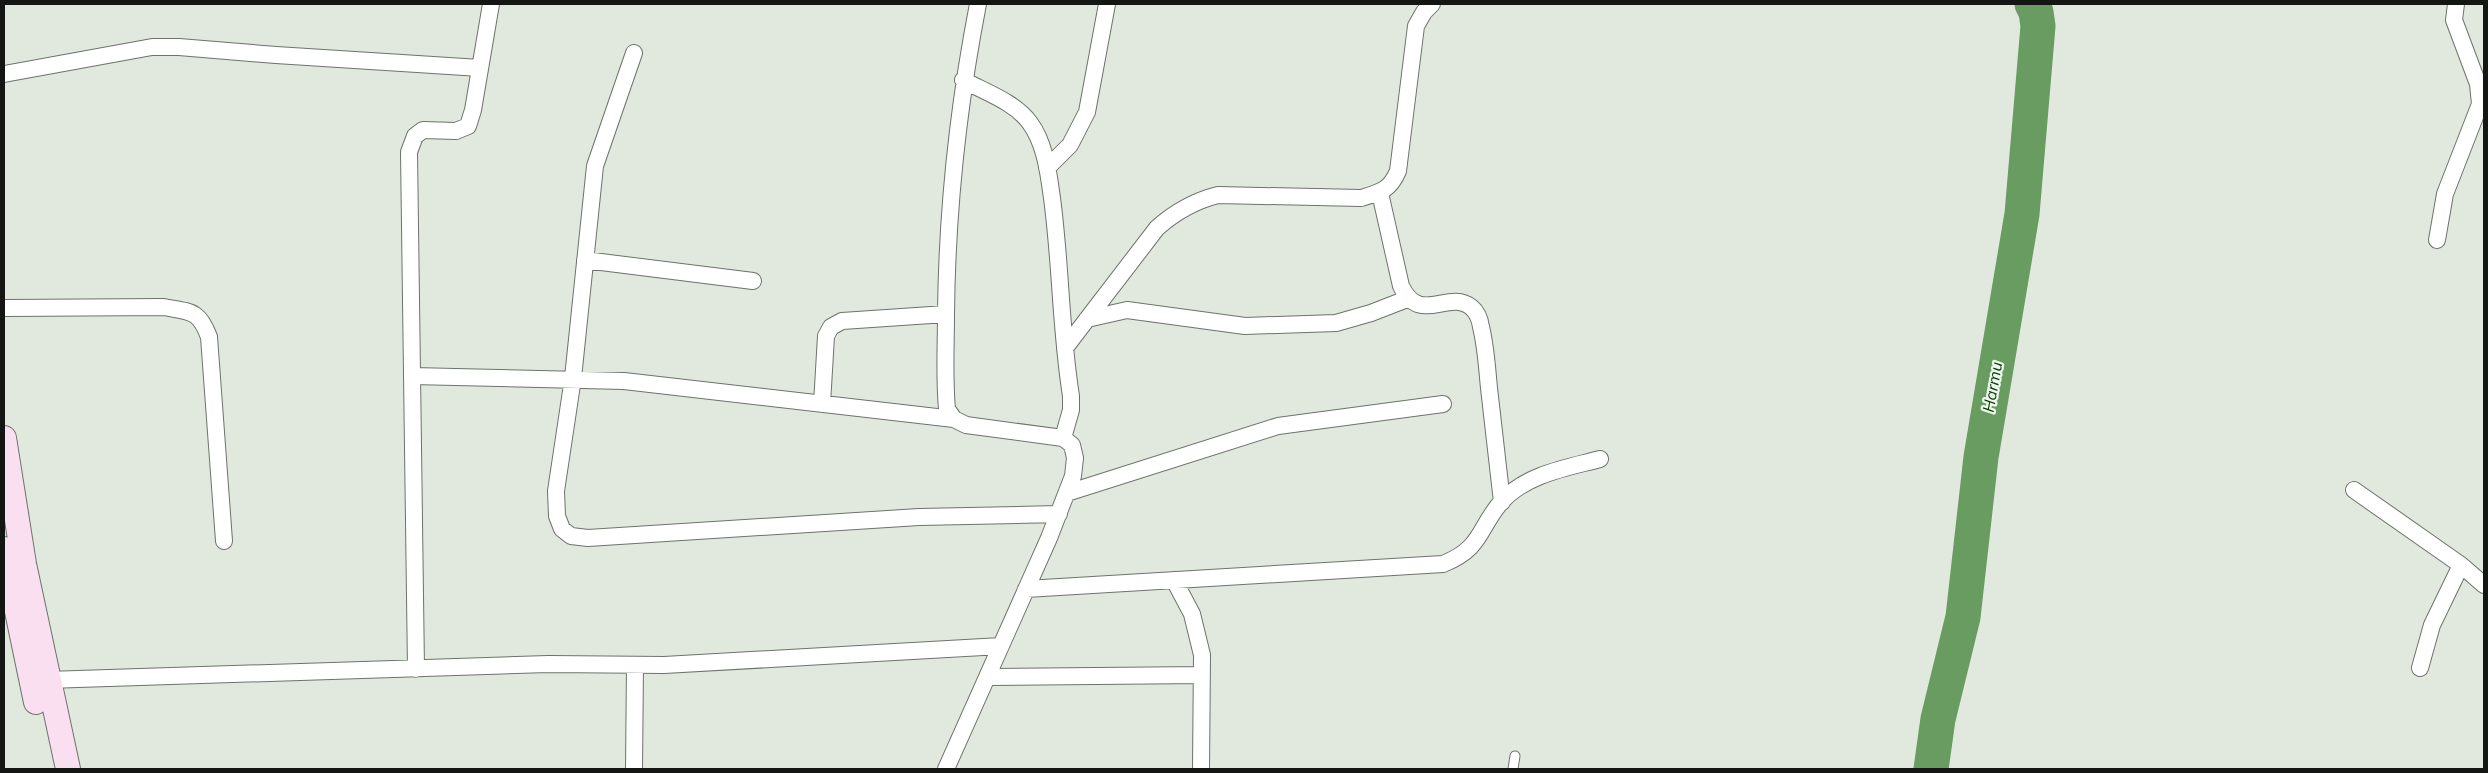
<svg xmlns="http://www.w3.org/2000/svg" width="2488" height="773" font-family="Mulish,sans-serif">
  <rect width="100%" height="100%" fill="#e1e9df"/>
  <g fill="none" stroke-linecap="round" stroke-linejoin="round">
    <path stroke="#689c60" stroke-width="35" d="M1931,769L1938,719L1963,617L1981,457L2022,214L2038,26L2036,12L2032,4"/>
    <g stroke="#6c736b" stroke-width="11">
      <path id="lane" d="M1513,769L1515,756"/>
    </g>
    <g stroke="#6c736b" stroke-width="18">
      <path id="street" d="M634,53L595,166L573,378L556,491L557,516L562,529L571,536L588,538L919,517L1059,514
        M4,74L152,47H179L276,55L480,68
        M963,80C985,92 1015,102 1030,123C1044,142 1048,169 1051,191C1061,259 1060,328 1071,396V410L1063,438
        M1047,168L1070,145L1087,112L1107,4
        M1380,193L1401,286C1420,326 1448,289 1471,307C1477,312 1480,319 1481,327C1486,347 1487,368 1489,388C1493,426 1498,464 1502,502
        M2437,240L2445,194L2480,104L2478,84L2454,20L2456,4
        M585,260L753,281
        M4,308L164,307C191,312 199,310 209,337L224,541
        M1087,319L1127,310L1245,326L1336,323L1371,313L1407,299
        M1065,348L1157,228C1175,212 1194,201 1218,195L1361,198C1381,192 1390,190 1398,171L1416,26L1424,12L1432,4
        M412,376L624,381L954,419
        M822,404L826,336L831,327L842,321L946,314
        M2354,490L2461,565L2484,585
        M1067,493L1278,426L1443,404
        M1174,580L1192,614L1202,655L1201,769
        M1026,589L1443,564C1483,548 1478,528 1502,501C1527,474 1566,468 1600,459
        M2420,668L2432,625L2461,565
        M416,669L409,152L415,136L423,130L456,131L468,126L473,110L491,4
        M987,677L1202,675
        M47,680L548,664L664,665L1001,646
        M634,769L635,665
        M946,769L1049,538L1073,476L1075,458L1072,445L1063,438L966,425L954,419L947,409C944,378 946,345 946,314C947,209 958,107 978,4"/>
    </g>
    <g stroke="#6c736b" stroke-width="26">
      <path id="secondary" d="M4,438L24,564L68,769
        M4,549L36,702"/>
    </g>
    <use href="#lane" stroke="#fff" stroke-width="9"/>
    <use href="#street" stroke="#fff" stroke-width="16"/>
    <use href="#secondary" stroke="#fadff0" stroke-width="24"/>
  </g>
  <g text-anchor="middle" stroke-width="4.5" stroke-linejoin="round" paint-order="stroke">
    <g font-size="16" font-style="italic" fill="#053d00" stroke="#eef6ed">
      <text transform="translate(1992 387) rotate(-80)" y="6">Harmu</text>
    </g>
  </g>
  <rect width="2488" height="773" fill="none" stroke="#131613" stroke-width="10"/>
</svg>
